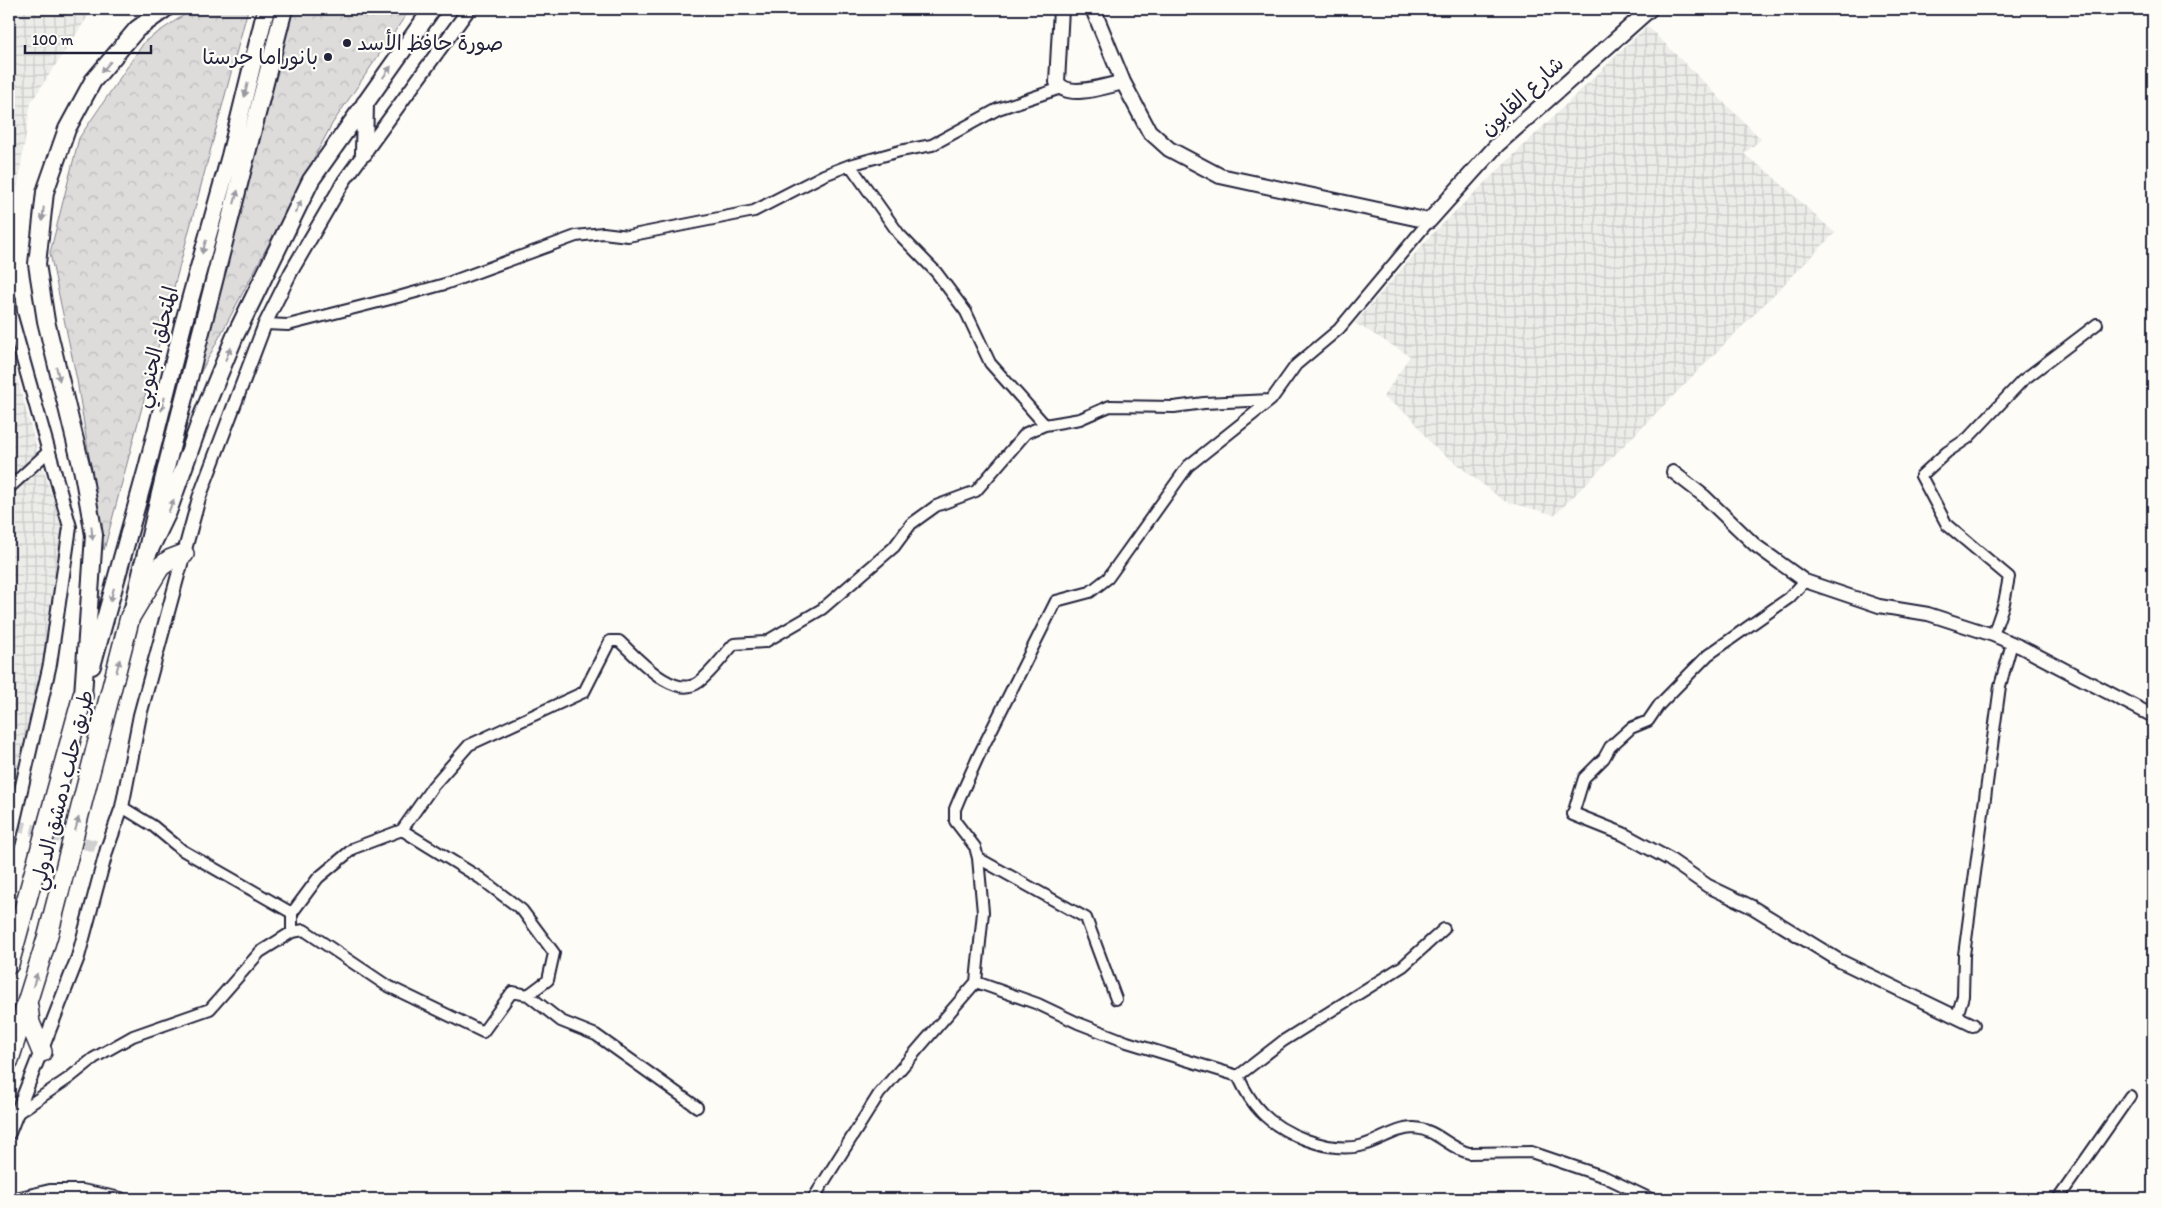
<svg xmlns="http://www.w3.org/2000/svg" width="2162" height="1208" font-family="Itim,'Playpen Sans Arabic',sans-serif">
  <defs>
    <pattern id="industrial-grid" width="8" height="8" patternUnits="userSpaceOnUse" patternTransform="scale(1.25)"><rect width="8" height="8" fill="#ecece9"/><path d="M0 4h8M4 0v8" fill="none" stroke="#cacac9"/></pattern>
    <pattern id="park-crowns" width="20" height="18" patternUnits="userSpaceOnUse" patternTransform="scale(1.25)"><rect width="20" height="18" fill="#dddcdb"/><path d="M2 6a3 3 0 1 1 6 0M12 15a3 3 0 1 1 6 0" fill="none" stroke="#bdbcbd"/></pattern>
  </defs>
  <rect width="100%" height="100%" fill="#fdfcf7"/>
  <filter id="ink" filterUnits="userSpaceOnUse"><feTurbulence type="fractalNoise" baseFrequency=".02" numOctaves="2"/><feDisplacementMap in="SourceGraphic" scale="10" xChannelSelector="R" yChannelSelector="G"/><feConvolveMatrix kernelMatrix="1 2 1 2 8 2 1 2 1" color-interpolation-filters="sRGB"/></filter>
  <g filter="url(#ink)">
    <path fill="url(#industrial-grid)" d="M9,9H93L31,102L14,209L9,210Z
      M1647,26L1761,139L1744,154L1768,172L1835,233L1555,515L1504,501L1432,445L1411,417L1383,397L1410,356L1355,323L1432,234Z
      M9,349L38,453L9,479Z
      M43,468L62,527L58,566L43,663L9,804V494Z"/>
    <path fill="url(#park-crowns)" stroke="#807f8b" d="M193,9H248L104,550L77,380L50,253L79,138L145,41Z
      M291,9H410L332,124L194,385Z"/>
    <g fill="none" stroke-linecap="round" stroke-linejoin="round">
      <path stroke="#d1d0d1" stroke-width="12" stroke-dasharray="12 6" stroke-linecap="butt" d="M14,825L107,849"/>
      <g stroke="#22223b" stroke-width="14">
        <path id="minor" d="M850,165L899,234L936,272L966,312L990,363L1045,425
          M265,324L288,325L398,297L445,284L576,236L603,233L628,236L754,211L824,175L850,165L900,151L932,145L998,109L1061,88
          M9,488L49,451
          M1993,635L2004,603L2009,577L1947,525L1921,476L1947,452L1968,438L2022,381L2097,324
          M122,807L153,826L182,850L292,913
          M1573,814L1584,778L1604,758L1610,747L1631,728L1648,721L1659,705L1708,655L1789,598L1805,581
          M402,830L433,786L469,745L584,692L610,641H619C637,657 674,701 699,682C712,672 723,656 734,644L765,642L822,609L894,547L911,524L936,506L976,491L1026,433L1045,425L1080,419L1110,406L1174,407L1204,403L1271,400
          M978,858L1086,918L1116,999
          M292,932L304,930L386,985L483,1032L512,992L528,995L561,1021L596,1035L697,1107
          M976,982L1038,1004L1078,1023L1127,1042L1238,1076C1244,1089 1251,1102 1261,1112C1282,1134 1328,1153 1360,1146C1378,1142 1395,1128 1414,1128C1436,1129 1449,1148 1469,1153L1531,1152L1605,1177L1651,1199
          M1957,1016L1963,996L1964,955L2000,686L2012,643
          M1238,1076L1283,1041L1403,966L1444,929
          M19,1112L69,1078L94,1058L133,1036L210,1009L260,952L292,932V913L318,878L354,848L402,830L480,878L522,910L554,953L548,980L528,995
          M813,1199L879,1094L976,982L983,912L978,858L975,847L955,821V809L960,797L979,755L1056,601L1090,592L1108,578L1188,466L1271,400L1296,365L1339,329L1429,221
          M2058,1199L2130,1096"/>
      </g>
      <g stroke="#22223b" stroke-width="16">
        <path id="tertiary" d="M9,299L10,313L70,527L50,664L9,842
          M1673,472L1704,496L1755,545L1805,581L1879,606L1928,614L1993,635L2021,647L2153,716
          M1573,814L1623,834L1669,859L1708,886L1752,907L1840,961L1973,1025
          M9,1133L78,957L107,849L122,807L140,715L199,498L265,324L291,272L344,181L469,9
          M16,1199L50,1191H82L121,1199"/>
      </g>
      <g stroke="#22223b" stroke-width="18">
        <path id="secondary" d="M1061,9L1057,82C1066,100 1106,86 1123,82
          M1093,9L1123,82L1149,131L1169,149L1220,176L1429,221L1497,145L1650,9"/>
      </g>
      <g stroke="#22223b" stroke-width="20">
        <path id="trunk" d="M364,153L365,103
          M142,566L168,512L202,416L235,336L311,180L432,9
          M133,608L167,464L284,9
          M92,666L147,468L183,325L230,156L266,9
          M83,695L94,535L83,473L46,321L37,264L45,192L67,129L93,81L137,29L165,9"/>
      </g>
      <g stroke="#22223b" stroke-width="22">
        <path id="motorway" d="M9,964L83,695
          M28,1006L30,1023L42,1052
          M9,1060L48,935L130,617L160,567L171,559L184,554"/>
      </g>
      <use href="#minor" stroke="#fdfcf7" stroke-width="10"/>
      <use href="#tertiary" stroke="#fdfcf7" stroke-width="12"/>
      <use href="#secondary" stroke="#fdfcf7" stroke-width="14"/>
      <use href="#trunk" stroke="#fdfcf7" stroke-width="16"/>
      <use href="#motorway" stroke="#fdfcf7" stroke-width="19"/>
    </g>
    <defs><path id="oneway-solid" d="M-6-.8H1V-3.2L6.5 0L1 3.2V.8H-6Z" transform="scale(1.25)"/></defs>
    <g fill="#9a9aa2">
      <use href="#oneway-solid" transform="translate(106 67) rotate(130)"/>
      <use href="#oneway-solid" transform="translate(387 72) rotate(-55)"/>
      <use href="#oneway-solid" transform="translate(246 90) rotate(104)"/>
      <use href="#oneway-solid" transform="translate(236 197) rotate(-75)"/>
      <use href="#oneway-solid" transform="translate(298 207) rotate(-64)"/>
      <use href="#oneway-solid" transform="translate(43 214) rotate(96)"/>
      <use href="#oneway-solid" transform="translate(204 247) rotate(106)"/>
      <use href="#oneway-solid" transform="translate(228 354) rotate(-66)"/>
      <use href="#oneway-solid" transform="translate(58 374) rotate(77)"/>
      <use href="#oneway-solid" transform="translate(163 404) rotate(104)"/>
      <use href="#oneway-solid" transform="translate(171 506) rotate(-68)"/>
      <use href="#oneway-solid" transform="translate(92 533) rotate(85)"/>
      <use href="#oneway-solid" transform="translate(112 595) rotate(105)"/>
      <use href="#oneway-solid" transform="translate(118 666) rotate(-75)"/>
      <use href="#oneway-solid" transform="translate(77 824) rotate(-75)"/>
      <use href="#oneway-solid" transform="translate(35 980) rotate(-73)"/>
    </g>
  </g>
  <g fill="#22223b" stroke="#fdfcf7" stroke-width="2">
    <circle cx="347" cy="43" r="5"/>
    <circle cx="328" cy="57" r="5"/>
  </g>
  <g text-anchor="middle" stroke-width="4.5" stroke-linejoin="round" paint-order="stroke">
    <g font-size="21" fill="#22223b" stroke="#fdfcf7" text-anchor="start">
      <text x="357" y="50">صورة حافظ الأسد</text>
      <text x="318" y="64" text-anchor="end">بانوراما حرستا</text>
    </g>
    <g font-size="21" fill="#22223b" stroke="#fdfcf7">
      <text transform="translate(1522 96) rotate(-43)" y="7">شارع القابون</text>
      <text transform="translate(156 347) rotate(-76)" y="7">المتحلق الجنوبي</text>
      <text transform="translate(62 790) rotate(-76)" y="7">طريق حلب دمشق الدولي</text>
    </g>
  </g>
  <rect width="2162" height="1208" fill="none" stroke="#fdfcf7" stroke-width="30"/>
  <rect x="15" y="15" width="2132" height="1178" fill="none" stroke="#22223b" stroke-width="2" filter="url(#ink)"/>
  <path d="M25 45v8h126v-8" fill="none" stroke="#22223b" stroke-width="2.5"/>
  <text x="32" y="45" font-size="15" fill="#22223b" stroke="#fdfcf7" stroke-width="4" paint-order="stroke">100 m</text>
</svg>
